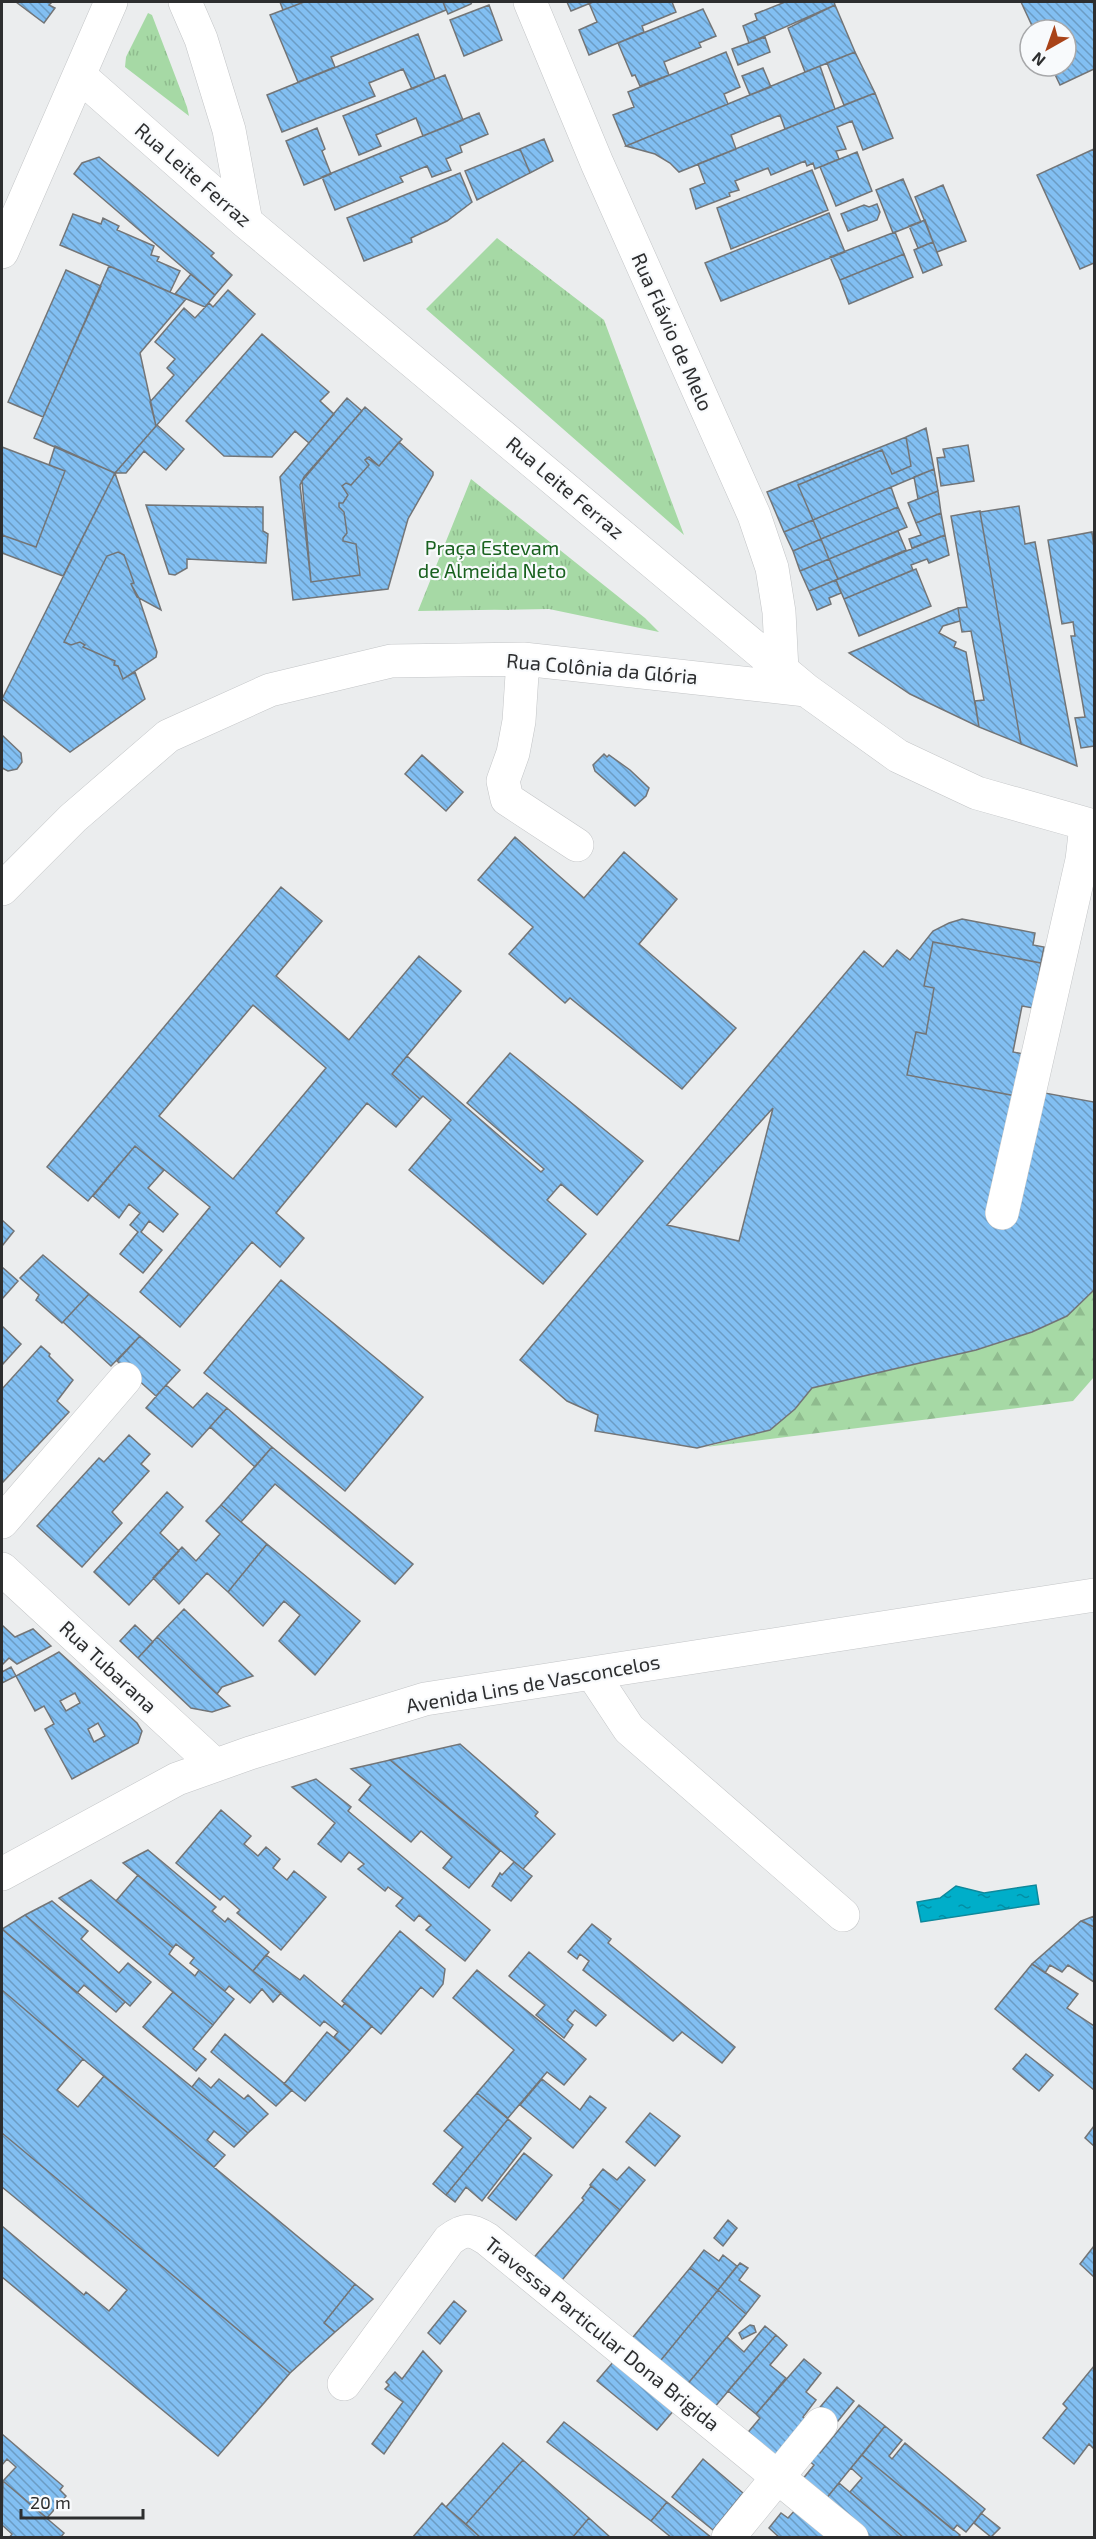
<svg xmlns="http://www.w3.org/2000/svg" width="1096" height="2539" font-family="'Exo 2',sans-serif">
  <defs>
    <pattern id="forest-firs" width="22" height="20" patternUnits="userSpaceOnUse" patternTransform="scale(1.5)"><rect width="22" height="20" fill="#a6d9a5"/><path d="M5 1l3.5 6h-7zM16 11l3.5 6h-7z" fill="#8fbb8e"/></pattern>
    <pattern id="park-tufts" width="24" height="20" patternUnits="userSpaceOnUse" patternTransform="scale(1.5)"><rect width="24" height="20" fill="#a6d9a5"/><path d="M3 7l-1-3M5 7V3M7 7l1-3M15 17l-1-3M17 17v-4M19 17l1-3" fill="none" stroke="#8fbb8e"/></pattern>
    <pattern id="water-ripples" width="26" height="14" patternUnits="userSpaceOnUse" patternTransform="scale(1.5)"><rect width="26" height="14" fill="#00aec9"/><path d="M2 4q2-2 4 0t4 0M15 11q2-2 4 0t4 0" fill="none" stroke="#038ea4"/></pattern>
    <pattern id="building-back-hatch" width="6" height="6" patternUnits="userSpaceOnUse" patternTransform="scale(1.5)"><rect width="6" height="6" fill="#82bff2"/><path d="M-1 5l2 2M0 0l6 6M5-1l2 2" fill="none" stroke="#6b9cc4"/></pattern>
  </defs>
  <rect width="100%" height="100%" fill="#ebedee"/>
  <path fill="url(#forest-firs)" d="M1094,1290V1377L1073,1401L706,1447L770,1430L795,1409L812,1388L976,1350L1032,1332L1067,1316Z"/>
  <path fill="url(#park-tufts)" d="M148,13L152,15L187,107L189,116L125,67L126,57Z
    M497,238L604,320L684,535L426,309Z
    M471,479L645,618L659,632L549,609L418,611Z"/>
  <path fill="url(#water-ripples)" stroke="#0e889b" stroke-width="1.5" d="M1036,1885L1039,1904L921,1922L917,1902L940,1898L956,1886L984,1893Z"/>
  <path fill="url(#building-back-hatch)" stroke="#737577" stroke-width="1.5" fill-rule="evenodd" d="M16,2H52L49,5L55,8L44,23Z
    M280,2H304L283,10Z
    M304,2H443L446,10L331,57L335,67L298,82L270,15Z
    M443,2H472L471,4L448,14Z
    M567,2H593L571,11Z
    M593,2H672L676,12L642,26L644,32L589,55L579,30L597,22L589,3Z
    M785,2H834L835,5L749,43L743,26L757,20L755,14Z
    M1021,2H1094V69L1060,85L1051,66H1066V30H1034Z
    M489,5L502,40L464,56L450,20Z
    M835,5L855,52L805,72L788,28Z
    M703,9L716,36L699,43L701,47L664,62L669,75L640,86L635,75L632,76L618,43Z
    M418,34L435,79L412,89L403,69L369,83L375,96L282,132L267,95Z
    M765,37L770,52L738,65L732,49Z
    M726,52L740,87L724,94L728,104L626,146L613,115L634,107L628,92Z
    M855,52L875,93L844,105L827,63Z
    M820,66L835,109L785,129L780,115L731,135L736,149L679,172L670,163L655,154L626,146Z
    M763,68L771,87L750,95L742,76Z
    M445,75L463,120L423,136L416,118L376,135L381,146L359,155L343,116Z
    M875,93L893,138L863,150L852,121L837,127L846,149L836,151L839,159L815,169L813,163L807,166L805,161L771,175L768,168L735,181L739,190L729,193L730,196L696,209L690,189L705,183L698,164Z
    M479,113L488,134L460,146L462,152L446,159L451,170L432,177L427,166L400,177L403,182L335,210L322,177Z
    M317,128L325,149L322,151L331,174L304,185L286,141Z
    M544,139L553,161L530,173L520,149Z
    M520,149L530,173L477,200L465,171Z
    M1094,149V263L1080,269L1037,175Z
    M857,152L872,191L836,206L820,167Z
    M99,157L214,253L211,256L232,275L215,295L74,174L82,163Z
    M812,170L828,210L731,249L717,208Z
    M460,173L472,202L447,221L411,238L412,242L364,261L347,218Z
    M903,179L921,222L893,233L876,190Z
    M943,185L966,241L937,252L915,197Z
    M877,204L880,212L877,220L848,231L841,214L864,205L869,207Z
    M829,213L845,252L721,301L705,263Z
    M73,214L101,224L103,218L119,226L117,230L154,246L151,255L159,257L157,261L180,271L170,292L60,245Z
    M925,220L933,242L918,248L909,226Z
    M895,232L904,254L840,280L830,257Z
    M933,242L942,265L923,273L914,250Z
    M904,254L913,277L849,304L840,280Z
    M109,266L186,299L140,353L156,426L115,473L34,438Z
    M66,270L101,286L43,417L8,402Z
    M191,274L215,295L205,307L175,294Z
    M228,290L255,314L156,426L150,402L174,375L167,368L175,359L155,342L184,308L195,318L209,303L213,307Z
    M262,334L329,392L320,401L334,414L309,443L295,431L272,457L224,456L186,421Z
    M347,398L362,411L304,477L300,485L311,582L360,575L356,544L343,541V538L347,533L344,512L339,507V503H343L348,495L342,486L346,483L351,485L369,465L365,460L369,457L379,466L399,442L433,472V475L408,519L388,589L293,600L280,477Z
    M365,407L402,439L379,466L367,458L365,460L369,465L351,485L346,483L342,486L348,495L343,503H339V507L344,512L347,533L343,538V541L356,544L360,575L311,582L302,481Z
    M157,425L184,449L166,470L144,451L126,473H115Z
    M926,428L934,469L813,520L798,485L882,450L892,474L911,466L906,437Z
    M906,437L911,466L892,474L882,450L798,485L813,520L784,532L767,492Z
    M968,445L974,481L941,486L937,458L945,457L943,449Z
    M55,446L115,473L63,576L2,553V535L36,547L65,471L49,465Z
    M2,447L65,471L36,547L2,535Z
    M934,469L938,491L918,499L914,477Z
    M115,473L161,610L137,597L131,584L134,583L124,555L118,552L107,556L64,642L71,645L80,642L85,645L83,647L115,661L114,665L118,666L123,679L135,672L145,699L70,752L2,699Z
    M891,487L898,507L821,539L813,520Z
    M938,491L941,513L916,523L908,503Z
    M146,505L263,507V531L268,534L266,563L187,559V568L175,575L169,574Z
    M1019,506L1025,544L1035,542L1077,766L1021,744L980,512Z
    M898,507L907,527L829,559L821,539Z
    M980,511V512L1021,744L979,727L975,701L984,700L971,631L962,632L960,621L958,608L967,607L951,516Z
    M941,513L945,535L912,548L909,539L921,535L916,523Z
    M813,520L821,539L793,551L784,532Z
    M898,531L906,550L838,579L829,559Z
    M1092,532L1094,548V746L1081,748L1075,718L1085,717L1071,636H1075L1073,622L1062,624L1048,540Z
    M945,535L949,555L929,563L927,559L911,565L913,570L844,599L836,580Z
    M821,539L829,559L800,571L793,551Z
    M118,552L124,555L134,583L131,584L139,598L157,652L156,657L123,679L118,666L114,665L115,661L83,647L85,645L80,642L71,645L64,642L107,556Z
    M829,559L838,579L809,591L800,571Z
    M916,569L931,606L859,636L844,599Z
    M836,580L841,593L829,598L831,604L817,610L809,591Z
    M958,608L960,621L943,626L939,633L956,642L954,647L966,652L979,727L910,694L849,653Z
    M2,735L21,753L22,762L17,769L8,771L2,768Z
    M604,754L607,757L609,755L630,770L649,788L646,796L635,806L595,771L593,765Z
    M422,755L463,792L446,811L405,774Z
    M515,837L584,898L624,852L677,899L639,944L736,1028L682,1089L570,998L565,1003L509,954L533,927L478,880Z
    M281,887L322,921L276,976L349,1040L419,956L461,991L392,1074L420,1099L396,1127L367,1103L276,1213L304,1238L280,1267L252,1242L180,1327L140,1292L210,1207L135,1146L88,1201L47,1167ZM253,1005L326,1068L233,1179L159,1116Z
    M962,919L1035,933L1033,945L1044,947L1041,963L933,942L924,986L934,988L926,1034L916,1032L907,1075L1016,1096L1018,1088L1094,1102V1290L1067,1316L1032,1332L976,1350L812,1388L795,1409L770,1430L697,1448L595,1431L598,1415L567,1401L520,1360L864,951L883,967L897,950L910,960L933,931L949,923Z
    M933,942L1041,963L1033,1008L1022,1006L1013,1052L1024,1054L1016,1096L907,1075L916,1032L926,1034L934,988L924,986Z
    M510,1053L643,1161L597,1215L561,1184L547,1200L586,1234L543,1284L409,1170L451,1120L423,1096L420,1099L392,1074L407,1056L541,1172L544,1169L467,1103Z
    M773,1108L739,1241L667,1225Z
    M135,1146L164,1170L148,1188L178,1214L163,1232L149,1221L141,1232L162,1250L143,1273L120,1254L138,1232L130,1225L140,1213L129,1204L119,1218L93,1196Z
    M2,1220L14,1231L2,1246Z
    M43,1255L89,1294L62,1323L36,1300L39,1295L20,1278Z
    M2,1267L18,1281L2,1299Z
    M281,1280L423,1397L345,1491L204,1373Z
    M89,1294L140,1336L111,1366L63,1322Z
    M2,1326L21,1344L2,1365Z
    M140,1336L180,1370L156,1396L117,1361Z
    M41,1346L50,1354L49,1356L73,1380L57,1401L69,1412L2,1483V1389Z
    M166,1385L193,1408L207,1393L227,1408L192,1447L146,1408Z
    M227,1408L272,1447L255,1467L210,1427Z
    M129,1435L150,1454L141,1464L149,1471L112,1512L122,1523L82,1567L37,1526L99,1458L104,1462Z
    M272,1447L413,1564L395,1584L275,1484L241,1522L221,1505Z
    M167,1492L183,1507L160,1533L179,1551L129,1605L94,1572Z
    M221,1505L267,1544L228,1592L207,1573L179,1604L153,1578L182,1547L196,1561L220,1534L206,1521Z
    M267,1544L360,1621L315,1675L279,1641L300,1615L284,1601L263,1626L228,1592Z
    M184,1609L253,1676L222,1687L217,1694L157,1637Z
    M2,1625L15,1637L33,1629L51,1646L17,1664L9,1658L2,1665Z
    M135,1625L153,1642L138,1658L120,1641Z
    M157,1637L217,1694L230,1706L212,1712L191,1708L138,1658Z
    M59,1652L137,1723L142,1731L138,1743L72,1779L45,1729L54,1724L44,1706L35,1711L16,1676ZM75,1693L80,1703L66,1711L60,1701ZM98,1723L105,1736L94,1742L88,1729Z
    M11,1667L16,1676L2,1683V1672Z
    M460,1744L538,1812L535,1816L555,1834L523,1869L390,1760Z
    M390,1760L500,1851L469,1888L443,1868L452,1857L421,1831L411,1842L359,1800L371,1785L351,1769Z
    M316,1779L351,1807L348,1811L490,1930L465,1961L426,1930L431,1925L419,1915L414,1921L396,1906L403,1898L388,1887L385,1891L358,1869L364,1864L349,1852L341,1862L318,1844L335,1823L292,1787Z
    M221,1810L251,1836L244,1844L258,1856L266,1847L280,1859L273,1868L287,1880L294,1871L326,1897L281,1950L237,1913L240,1910L224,1896L220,1900L176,1863Z
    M148,1850L216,1907L212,1911L225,1922L228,1918L269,1952L253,1971L123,1863Z
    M514,1862L532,1876L511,1901L492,1886L500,1873L502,1875Z
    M138,1875L253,1971L281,1993L273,2002L262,1989L250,2003L229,1986L225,1991L199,1970L190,1963L194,1958L176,1944L173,1948L116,1901Z
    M91,1880L173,1948L169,1954L195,1976L199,1970L234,1999L213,2025L59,1898Z
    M52,1901L88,1931L81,1939L119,1973L128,1963L151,1982L130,2006L25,1915Z
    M25,1915L125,2002L116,2012L84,1985L77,1993L2,1929Z
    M1094,1916V1927L1081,1921Z
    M1081,1921L1094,1927V1982L1068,1965L1062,1972L1050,1965L1045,1973L1032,1964Z
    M592,1924L611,1939L608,1943L735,2047L722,2063L682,2032L673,2041L583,1970L589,1961L580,1954L577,1959L568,1952Z
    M2,1929L115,2024L248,2133L234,2147L214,2131L207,2140L225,2155L214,2167L83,2059L2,1990Z
    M400,1931L445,1969L443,1984L433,1997L421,1987L381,2034L342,2001Z
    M529,1952L606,2015L596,2026L575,2010L567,2020L573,2025L564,2038L536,2015L545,2005L509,1976Z
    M266,1955L300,1980L304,1975L342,2007L345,2003L372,2026L350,2051L334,2037L338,2032L324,2021L320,2026L253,1971Z
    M1032,1964L1078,1994L1067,2008L1094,2026V2090L995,2009Z
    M477,1970L586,2059L564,2085L547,2072L508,2118L477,2093L514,2050L453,1998Z
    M2,1990L83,2059L57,2090L78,2107L104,2076L355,2284L324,2323L335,2332L290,2373L2,2133Z
    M173,1992L213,2025L193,2049L206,2059L196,2071L143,2027Z
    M327,2032L350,2051L305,2101L284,2084Z
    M225,2034L292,2090L276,2106L211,2052Z
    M1026,2054L1053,2075L1039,2091L1013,2069Z
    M199,2078L211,2088L219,2079L244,2099L248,2095L268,2114L248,2133L192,2087Z
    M542,2079L580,2110L590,2096L606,2108L573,2148L520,2105Z
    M477,2093L508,2119L446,2195L433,2184L463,2147L444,2131Z
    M650,2113L680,2136L655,2166L626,2142Z
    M508,2119L531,2138L482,2201L466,2187L455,2202L446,2195Z
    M1094,2126V2146L1085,2138Z
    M2,2133L290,2373L218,2456L2,2277V2226L84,2295L86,2292L109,2311L127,2290L2,2187Z
    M524,2153L552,2175L516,2220L488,2198Z
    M629,2167L645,2180L620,2210L590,2185L603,2169L617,2180Z
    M591,2186L620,2210L558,2285L530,2262L584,2200L582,2198Z
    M728,2220L737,2228L723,2246L714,2238Z
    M1094,2246V2277L1080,2264Z
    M704,2250L719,2261L723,2255L737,2266L718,2290L690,2268Z
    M740,2263L748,2268L739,2280L760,2296L746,2314L718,2290Z
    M690,2268L718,2290L657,2365L629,2342Z
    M355,2284L373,2299L335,2332L324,2323Z
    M718,2290L746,2314L685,2387L657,2365Z
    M454,2301L466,2311L440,2344L428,2333Z
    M750,2325L754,2326L756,2332L742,2339L739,2333Z
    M765,2326L776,2335L713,2409L685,2387L727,2337L744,2352Z
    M776,2335L787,2345L770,2365L786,2378L756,2414L728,2391Z
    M423,2351L442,2371L384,2454L372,2444L403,2402L385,2389L389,2385L386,2382L395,2372L402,2379Z
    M804,2359L821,2373L806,2392L816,2400L803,2417L808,2421L777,2461L745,2436L760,2418L756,2414Z
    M614,2361L675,2409L657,2430L597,2381Z
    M1094,2366V2449L1089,2444L1074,2464L1043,2438L1067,2408L1063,2404Z
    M837,2387L854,2401L834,2426L816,2412Z
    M859,2405L885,2426L825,2500L802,2480L814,2465L807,2459L816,2449L820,2453Z
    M564,2422L667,2502L651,2521L547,2442Z
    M885,2426L902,2440L889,2456L892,2459L905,2443L985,2509L966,2532L957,2525L953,2530L862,2455Z
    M2,2434L63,2486L60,2490L66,2496L47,2518L3,2481L16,2467L7,2459L2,2465Z
    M503,2443L523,2460L466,2524L446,2507Z
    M862,2455L960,2535L957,2538H904L850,2492L862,2478L851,2468Z
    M703,2459L743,2493L713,2530L672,2497Z
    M523,2460L589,2518L572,2538H481L466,2524Z
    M3,2481L64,2533L60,2538H9L12,2534L2,2525Z
    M839,2483L904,2538H870L825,2500Z
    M667,2502L712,2538H672L651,2521Z
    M442,2503L446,2507L481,2538H412Z
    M796,2509L829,2538H780L769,2528L781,2513L788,2518Z
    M981,2513L1000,2528L991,2537L974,2523Z
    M589,2518L611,2538H572Z"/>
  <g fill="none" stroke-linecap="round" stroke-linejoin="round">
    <g stroke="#c3c5c7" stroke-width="34">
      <path id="minor" d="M185,2L201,39L229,130L246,222
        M530,2L597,163L754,515L772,568L779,612L782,670
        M80,76L246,222L806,690L898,756L977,793L1094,826
        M2,252L111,2
        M523,659L519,721L513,753L503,781L507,799L577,845
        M2,889L73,818L168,736L270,690L391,661L523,659L806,690
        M1002,1213L1082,860L1086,825
        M2,1522L125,1379
        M2,1569L215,1765
        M592,1673L629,1729L843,1915
        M2,1874L177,1779L250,1753L425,1699L1094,1595
        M344,2384L449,2240C465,2228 471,2229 487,2239L852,2538
        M728,2538L821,2424"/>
    </g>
    <use href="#minor" stroke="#fff" stroke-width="33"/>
  </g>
  <g text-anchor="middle" stroke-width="4.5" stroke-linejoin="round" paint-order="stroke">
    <g font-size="20" fill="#2d2e2f" stroke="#f8fafc">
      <text transform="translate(193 175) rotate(41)" y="7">Rua Leite Ferraz</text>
      <text transform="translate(672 332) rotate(66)" y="7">Rua Flávio de Melo</text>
      <text transform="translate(565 488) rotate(40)" y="7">Rua Leite Ferraz</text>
      <text transform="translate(602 669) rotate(5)" y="7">Rua Colônia da Glória</text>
      <text transform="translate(108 1667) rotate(43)" y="7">Rua Tubarana</text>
      <text transform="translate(533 1684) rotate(-10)" y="7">Avenida Lins de Vasconcelos</text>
      <text transform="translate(602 2334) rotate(39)" y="7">Travessa Particular Dona Brigida</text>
    </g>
    <g font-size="20" fill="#19611f" stroke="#f8fafc">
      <text x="492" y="555">Praça Estevam<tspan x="492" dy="23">de Almeida Neto</tspan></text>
    </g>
  </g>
  <rect width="1096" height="2539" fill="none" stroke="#2d2e2f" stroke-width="6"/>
  <g transform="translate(1048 48) rotate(220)"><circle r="28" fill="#f8fafc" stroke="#a7a8aa" stroke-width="1.5"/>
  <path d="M0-4.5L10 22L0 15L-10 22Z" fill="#a94319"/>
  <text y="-9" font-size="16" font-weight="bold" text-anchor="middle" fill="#2d2e2f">N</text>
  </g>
  <path d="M21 2509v9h122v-9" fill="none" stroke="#2d2e2f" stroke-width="3"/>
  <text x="30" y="2509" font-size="18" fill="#2d2e2f" stroke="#f8fafc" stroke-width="4.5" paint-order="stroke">20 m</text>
</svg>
